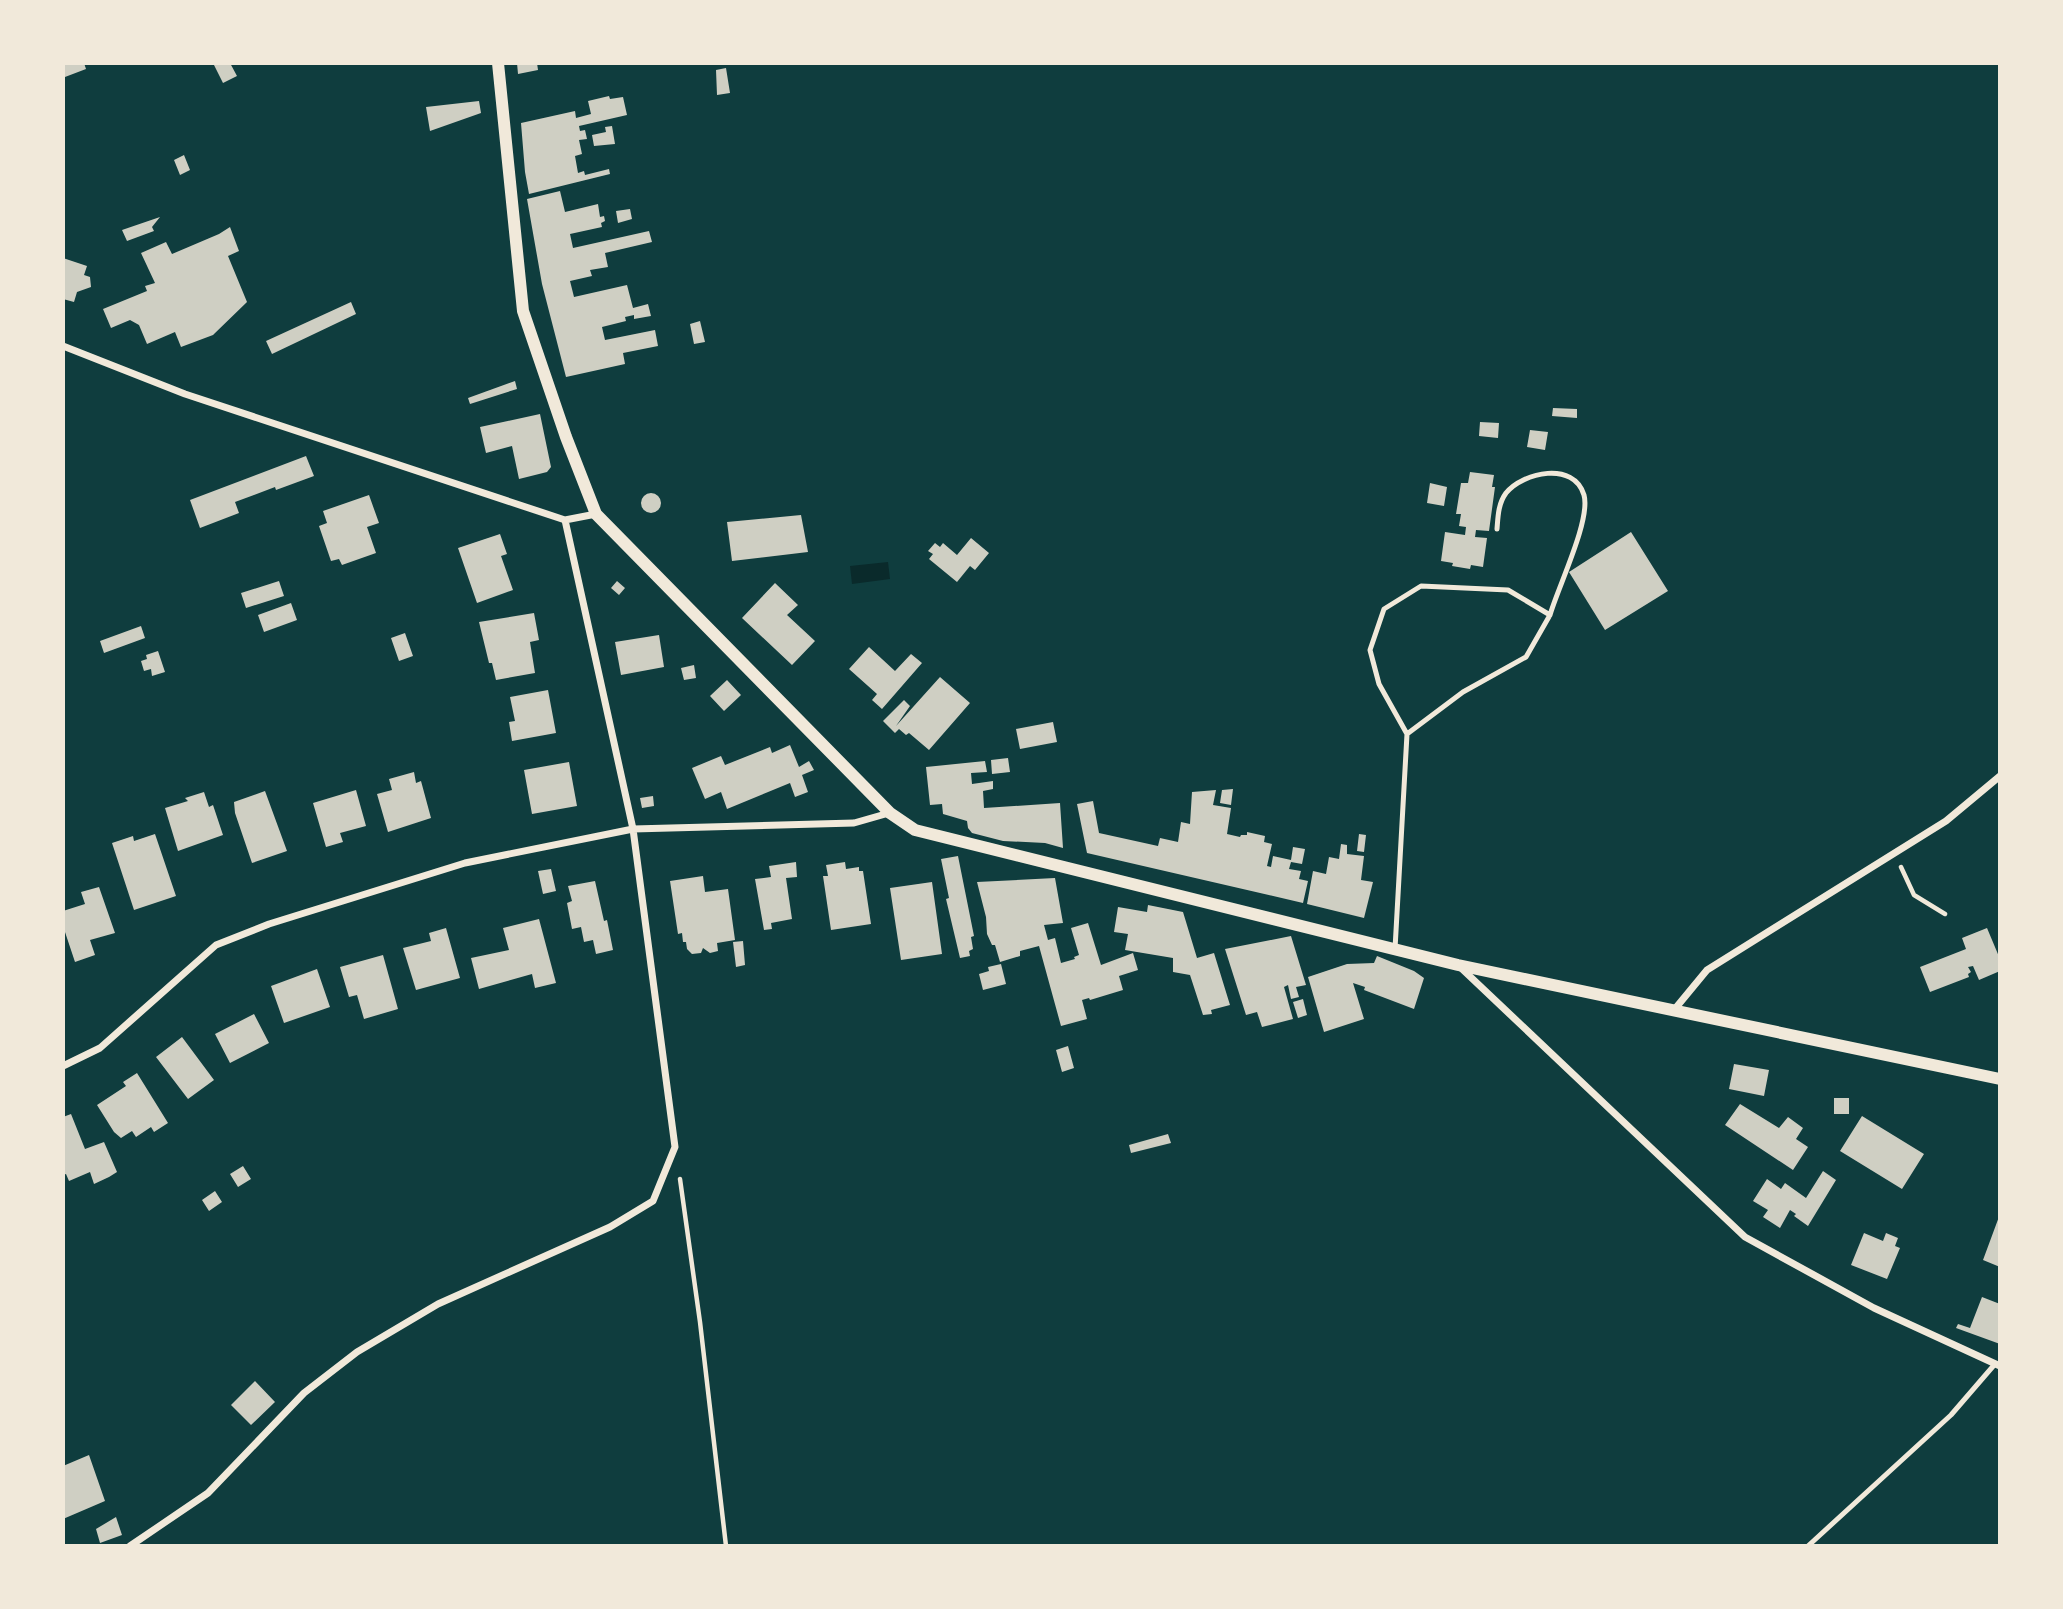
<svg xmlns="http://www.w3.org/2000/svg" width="2063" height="1609" font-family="Roboto,sans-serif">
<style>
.water{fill:#0a2a2b}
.building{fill:#cfcfc3}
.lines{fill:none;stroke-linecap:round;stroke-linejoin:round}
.path{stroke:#f1e9da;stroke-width:4.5}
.service{stroke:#f1e9da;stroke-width:5}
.minor{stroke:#f1e9da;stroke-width:7}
.tertiary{stroke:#f1e9da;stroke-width:12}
</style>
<rect width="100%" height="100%" fill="#0f3d3e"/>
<path class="water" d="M 888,562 L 890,579 L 852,584 L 850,566 Z"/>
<path class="building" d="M 63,63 L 84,63 L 86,69 L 65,77 Z
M 213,63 L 230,63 L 237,76 L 223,83 Z
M 517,63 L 537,63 L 538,70 L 518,74 Z
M 726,68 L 730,93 L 717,95 L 716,70 Z
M 609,96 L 610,99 L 623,97 L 627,115 L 579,126 L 580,131 L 585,130 L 587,139 L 579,140 L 582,154 L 575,156 L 578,173 L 584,171 L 585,175 L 609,169 L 610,174 L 529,194 L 525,172 L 521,123 L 575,111 L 576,118 L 591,114 L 588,101 Z
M 479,101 L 481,113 L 430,131 L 426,107 Z
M 612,126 L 615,144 L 594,146 L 592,135 L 606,132 L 605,127 Z
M 184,155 L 190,170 L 180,175 L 174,160 Z
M 560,191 L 565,212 L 598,204 L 600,217 L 604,216 L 605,221 L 601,223 L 602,227 L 570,234 L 573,248 L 649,231 L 652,242 L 605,253 L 608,267 L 590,270 L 592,276 L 570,281 L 574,297 L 627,285 L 633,308 L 648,304 L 651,316 L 634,319 L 634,315 L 625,317 L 626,321 L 602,327 L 605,340 L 655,330 L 658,346 L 623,353 L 625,364 L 566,377 L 542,284 L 527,199 Z
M 630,209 L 632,219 L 618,223 L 616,211 Z
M 160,217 L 152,227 L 154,231 L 127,241 L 122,230 Z
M 230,227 L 239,251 L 228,256 L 247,302 L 213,335 L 181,347 L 175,332 L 147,344 L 139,325 L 130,320 L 111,328 L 103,309 L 147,291 L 145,286 L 155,283 L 141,253 L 166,242 L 172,254 L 219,234 Z
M 63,258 L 87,266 L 84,275 L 90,277 L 91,287 L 77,292 L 74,302 L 63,299 Z
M 351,302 L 356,314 L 272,354 L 266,341 Z
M 700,321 L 705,342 L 694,344 L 690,324 Z
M 515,381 L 517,389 L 470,404 L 468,398 Z
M 1553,408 L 1577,409 L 1577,418 L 1552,416 Z
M 540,414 L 551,467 L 547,472 L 519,479 L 512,446 L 486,453 L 480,427 Z
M 1480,422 L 1499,423 L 1498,438 L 1479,436 Z
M 1530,430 L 1548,432 L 1545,450 L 1527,447 Z
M 306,456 L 314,476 L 276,490 L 275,487 L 235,502 L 239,513 L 200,528 L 190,500 Z
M 1470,472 L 1494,475 L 1492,487 L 1495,487 L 1489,531 L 1476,530 L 1475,537 L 1487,538 L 1483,567 L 1471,565 L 1470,569 L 1452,566 L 1453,563 L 1441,561 L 1445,532 L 1465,535 L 1466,527 L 1459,526 L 1461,514 L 1456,514 L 1461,483 L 1468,483 Z
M 1430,483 L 1447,487 L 1444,506 L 1427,503 Z
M641 503a10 10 0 1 1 20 0a10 10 0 1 1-20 0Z
M 369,495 L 379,523 L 367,527 L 376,553 L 342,565 L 339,559 L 331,561 L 319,526 L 327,523 L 323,511 Z
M 801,515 L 808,552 L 732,561 L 727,522 Z
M 1631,532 L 1668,591 L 1605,630 L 1569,572 Z
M 500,534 L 507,554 L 501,556 L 513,590 L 477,603 L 458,548 Z
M 971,538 L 989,553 L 975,570 L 970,566 L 957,582 L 929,559 L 933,554 L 928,551 L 935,543 L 940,547 L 943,543 L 957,555 Z
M 279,581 L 284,596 L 246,608 L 241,593 Z
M 617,581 L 625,588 L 619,595 L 611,588 Z
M 775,583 L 798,605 L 787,615 L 815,641 L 792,665 L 742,618 Z
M 291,603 L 297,620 L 264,632 L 258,615 Z
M 534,613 L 539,640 L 530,642 L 535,673 L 496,680 L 492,663 L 489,663 L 479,622 Z
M 141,626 L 145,638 L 104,653 L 100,641 Z
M 405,633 L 413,656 L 399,661 L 391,638 Z
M 659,635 L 664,667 L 621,675 L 615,642 Z
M 869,647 L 895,671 L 911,654 L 922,663 L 882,709 L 872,700 L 877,694 L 849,669 Z
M 158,651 L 165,672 L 152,676 L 151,669 L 144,671 L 141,661 L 147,659 L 146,655 Z
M 694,665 L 696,678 L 684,680 L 681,668 Z
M 940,677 L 970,703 L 929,750 L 909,733 L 906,735 L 899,729 L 895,733 L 883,721 L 904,700 L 910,706 L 896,726 Z
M 727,680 L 741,695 L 724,711 L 710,696 Z
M 548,690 L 556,733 L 512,741 L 509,722 L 515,721 L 510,697 Z
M 1053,722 L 1057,742 L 1020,749 L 1016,729 Z
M 790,745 L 799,767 L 809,761 L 814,770 L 802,775 L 808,792 L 795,797 L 790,783 L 727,809 L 721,792 L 705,799 L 692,768 L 721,756 L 725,765 L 770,747 L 772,753 Z
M 1008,758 L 1010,772 L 992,774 L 991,760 Z
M 985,761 L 987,772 L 971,773 L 972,784 L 993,781 L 993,789 L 983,791 L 984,808 L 1060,803 L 1063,848 L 1045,843 L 1003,841 L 972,833 L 968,828 L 967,821 L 943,814 L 942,804 L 930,805 L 926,767 Z
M 569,762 L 577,806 L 532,814 L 524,770 Z
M 414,772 L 416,783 L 421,781 L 431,818 L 388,832 L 377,794 L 392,790 L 389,779 Z
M 1233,789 L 1231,805 L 1220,803 L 1222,790 Z
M 356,790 L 366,826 L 340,833 L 343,842 L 326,847 L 313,803 Z
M 1216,790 L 1213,805 L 1231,808 L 1227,834 L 1240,837 L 1241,835 L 1247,835 L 1247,832 L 1265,836 L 1264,842 L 1272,844 L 1267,866 L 1271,867 L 1273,856 L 1291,860 L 1293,847 L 1305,849 L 1302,864 L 1291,862 L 1289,869 L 1301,871 L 1299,879 L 1308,881 L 1303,903 L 1087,853 L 1077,804 L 1093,801 L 1099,833 L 1158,846 L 1160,838 L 1178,842 L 1181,822 L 1190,824 L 1192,792 Z
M 265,791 L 287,851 L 252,863 L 235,813 L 234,802 Z
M 204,792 L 209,807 L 213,805 L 223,835 L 178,851 L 165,808 L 188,801 L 185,798 Z
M 653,796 L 654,806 L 642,808 L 640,798 Z
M 155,834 L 176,896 L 134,910 L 112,843 L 133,836 L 134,841 Z
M 1359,834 L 1366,835 L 1364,852 L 1357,851 Z
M 1341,844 L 1347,845 L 1347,854 L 1364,856 L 1361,880 L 1373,882 L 1364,918 L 1307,904 L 1313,871 L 1326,874 L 1329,857 L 1339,859 Z
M 958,856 L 974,936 L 971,937 L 973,949 L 969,951 L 970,956 L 960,958 L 946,899 L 949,898 L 941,859 Z
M 796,862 L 797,877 L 786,878 L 792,919 L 771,923 L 772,929 L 764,930 L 755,879 L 771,877 L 769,866 Z
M 845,862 L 846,869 L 859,867 L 859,871 L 863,871 L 871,924 L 831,930 L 823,876 L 828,876 L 826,865 Z
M 551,869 L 556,891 L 543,894 L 538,871 Z
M 703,876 L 705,892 L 728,889 L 735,940 L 717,943 L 718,951 L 710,953 L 703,948 L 701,953 L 692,954 L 687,949 L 686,942 L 683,942 L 682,933 L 678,934 L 670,881 Z
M 1055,878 L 1063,923 L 1044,925 L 1048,940 L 1055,938 L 1061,963 L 1075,959 L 1074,957 L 1079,955 L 1071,928 L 1088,923 L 1101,965 L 1133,953 L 1138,970 L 1119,976 L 1123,990 L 1090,1000 L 1089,998 L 1082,1000 L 1087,1019 L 1061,1026 L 1039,946 L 1020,951 L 1020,956 L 1000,962 L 995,945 L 992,945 L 987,934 L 986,917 L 977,882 Z
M 595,881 L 604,921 L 607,920 L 613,950 L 596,954 L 593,940 L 584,942 L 581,927 L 572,929 L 567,903 L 572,901 L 568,886 Z
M 932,882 L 942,954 L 901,960 L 890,888 Z
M 99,887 L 115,933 L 90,940 L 95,955 L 75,962 L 63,926 L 63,911 L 85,904 L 81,892 Z
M 1148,905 L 1183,912 L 1197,958 L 1214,953 L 1230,1005 L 1211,1010 L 1212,1014 L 1203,1015 L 1190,975 L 1173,972 L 1173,958 L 1125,950 L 1128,934 L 1114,932 L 1118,907 L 1147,912 Z
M 539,919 L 556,983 L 535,988 L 532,974 L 479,989 L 471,958 L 509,950 L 503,928 Z
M 446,928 L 460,978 L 416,990 L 403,948 L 431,941 L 429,933 Z
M 1987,928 L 2000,959 L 2000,971 L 1979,980 L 1973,966 L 1968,967 L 1971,972 L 1968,974 L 1969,977 L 1930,992 L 1920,967 L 1966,949 L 1962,938 Z
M 1291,936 L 1306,985 L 1296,987 L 1299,997 L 1291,999 L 1288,985 L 1284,987 L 1293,1019 L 1262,1027 L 1257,1012 L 1246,1015 L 1225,949 Z
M 743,941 L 745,965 L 736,967 L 733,942 Z
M 383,955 L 398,1009 L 364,1019 L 357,995 L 349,997 L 340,967 Z
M 1377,956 L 1414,971 L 1424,978 L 1414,1009 L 1364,990 L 1365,987 L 1353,983 L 1364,1019 L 1324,1032 L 1308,977 L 1347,964 L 1374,963 Z
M 1001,964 L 1006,984 L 983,990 L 979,974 L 989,971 L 988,967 Z
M 317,969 L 330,1007 L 284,1023 L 271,986 Z
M 1303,999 L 1307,1015 L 1298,1018 L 1293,1002 Z
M 254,1014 L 269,1043 L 230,1063 L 215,1034 Z
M 182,1037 L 214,1080 L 188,1099 L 156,1057 Z
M 1068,1046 L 1074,1068 L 1062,1072 L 1056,1050 Z
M 1734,1064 L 1769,1070 L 1764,1096 L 1729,1089 Z
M 137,1073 L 168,1123 L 154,1132 L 151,1127 L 136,1137 L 132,1131 L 121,1138 L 114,1132 L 97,1105 L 126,1086 L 123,1082 Z
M 1834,1098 L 1849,1098 L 1849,1114 L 1834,1114 Z
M 1740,1104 L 1779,1128 L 1788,1117 L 1803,1128 L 1796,1139 L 1808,1147 L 1793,1170 L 1725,1125 Z
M 71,1114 L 85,1149 L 104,1142 L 117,1172 L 109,1177 L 94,1184 L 90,1172 L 69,1181 L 66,1174 L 63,1175 L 63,1117 Z
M 1862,1116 L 1924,1154 L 1902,1189 L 1840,1151 Z
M 1168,1134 L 1171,1143 L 1131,1153 L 1129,1145 Z
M 243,1166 L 251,1179 L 238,1187 L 230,1174 Z
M 1823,1171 L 1836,1180 L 1808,1226 L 1794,1216 L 1796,1214 L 1790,1210 L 1780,1228 L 1763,1217 L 1768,1210 L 1753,1201 L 1767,1179 L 1781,1189 L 1785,1183 L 1806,1198 Z
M 215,1191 L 222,1202 L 209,1211 L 202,1200 Z
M 2000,1214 L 2000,1267 L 1983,1260 Z
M 1864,1233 L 1883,1241 L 1886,1233 L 1898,1238 L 1895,1246 L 1900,1248 L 1887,1279 L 1851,1265 Z
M 1982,1297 L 2000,1304 L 2000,1344 L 1956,1328 L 1958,1324 L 1970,1328 Z
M 255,1381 L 275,1402 L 251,1425 L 231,1405 Z
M 89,1455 L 105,1501 L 63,1519 L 63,1466 Z
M 116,1517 L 122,1535 L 100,1543 L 96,1529 Z"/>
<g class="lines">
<path class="path" d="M 1901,867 L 1914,895 L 1945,914
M 680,1179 L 700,1322 L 726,1546"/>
<path class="service" d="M 1497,529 C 1498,517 1498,504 1506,493 C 1523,472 1574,461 1584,495 C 1591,520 1558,587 1550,615
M 1395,949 L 1407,734 L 1463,692 L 1526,657 L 1550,615 L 1508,590 L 1421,586 L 1384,609 L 1370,650 L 1379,684 L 1407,734
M 1808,1546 L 1951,1415 L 1995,1364"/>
<path class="minor" d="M 63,346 L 185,394 L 565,520 L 596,514
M 1460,967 L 1745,1237 L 1874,1308 L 2000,1366
M 1674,1010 L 1707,970 L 1946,821 L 2000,776
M 63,1066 L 100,1048 L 216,945 L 269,924 L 465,863 L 633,829 L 854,823 L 889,813
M 130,1546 L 208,1493 L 304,1393 L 357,1352 L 438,1304 L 610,1227 L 653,1201 L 675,1147 L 633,829 L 565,520"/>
<path class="tertiary" d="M 498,63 L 523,311 L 566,437 L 596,514 L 890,813 L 915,830 L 1458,965 L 2000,1079"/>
</g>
<rect width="2063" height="1609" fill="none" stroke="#f1e9da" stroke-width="130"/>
</svg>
